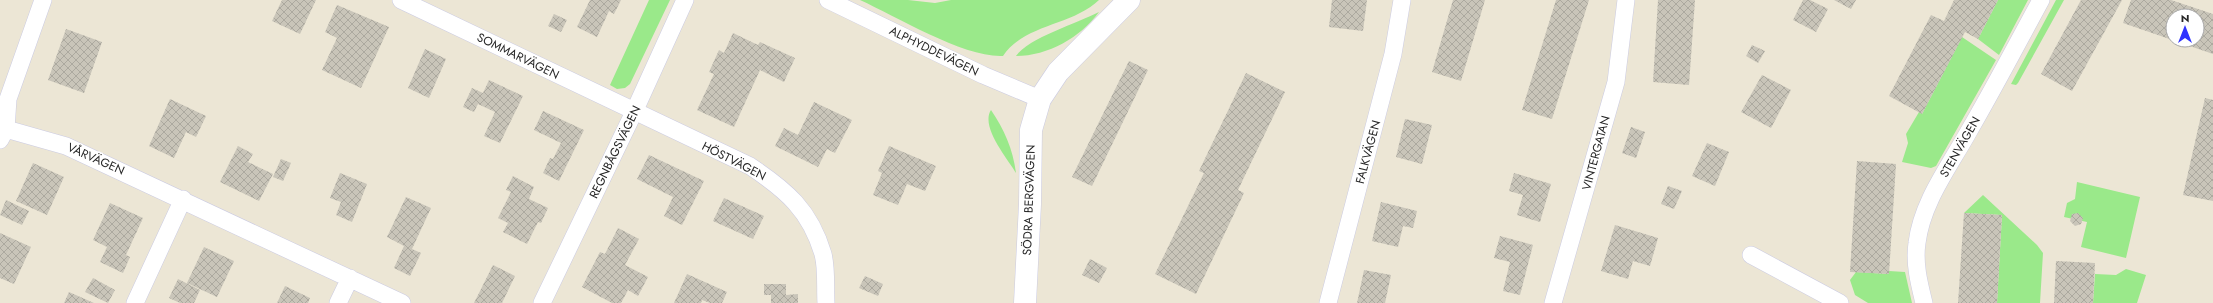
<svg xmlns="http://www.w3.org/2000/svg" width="2213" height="303" font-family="Jost,sans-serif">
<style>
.grass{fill:#9ae98a}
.building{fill:url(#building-cross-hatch);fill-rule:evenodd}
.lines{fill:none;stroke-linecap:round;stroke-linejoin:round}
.minor-casing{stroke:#cbcbe2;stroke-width:18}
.tertiary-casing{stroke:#cbcbe2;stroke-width:23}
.minor{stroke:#fff;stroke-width:17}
.tertiary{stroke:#fff;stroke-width:22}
.labels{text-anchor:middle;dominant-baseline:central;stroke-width:3;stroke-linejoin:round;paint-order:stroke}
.street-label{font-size:12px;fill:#262626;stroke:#fff}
</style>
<defs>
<pattern id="building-cross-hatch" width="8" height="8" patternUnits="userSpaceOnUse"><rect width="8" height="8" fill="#c9c5b9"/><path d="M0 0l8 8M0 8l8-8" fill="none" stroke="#aca99f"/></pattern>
</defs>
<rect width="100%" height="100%" fill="#ece6d5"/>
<path class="grass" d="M 649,0 L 670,0 L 630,84 L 625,88 L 617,89 L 610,85 Z
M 860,0 L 908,0 L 935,3 L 951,0 L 1099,0 C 1072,26 1024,24 1003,56 C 965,58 897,17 860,0 Z
M 1998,0 L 2028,0 L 1999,55 L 1978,39 Z
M 2056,0 L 2064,0 L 2018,83 L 2016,85 L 2011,84 Z
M 1099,12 C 1081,37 1048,56 1016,56 C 1028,38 1078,23 1099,12 Z
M 1962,37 L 1996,60 L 1936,166 L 1931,168 L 1902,162 L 1908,143 L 1906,134 L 1919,112 L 1922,114 Z
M 991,110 C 1004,129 1013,149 1016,173 C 1008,159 980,127 991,110 Z
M 2077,182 L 2140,197 L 2126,258 L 2081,247 L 2087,222 L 2064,217 L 2067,203 L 2075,199 Z
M 1983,195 L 2037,245 L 2043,253 L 2040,303 L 1997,303 L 2002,215 L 1964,213 Z
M 2126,269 L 2146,275 L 2137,303 L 2093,303 L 2095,274 L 2116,275 Z
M 1889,271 L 1905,272 L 1912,303 L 1868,303 L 1855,295 L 1850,280 L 1856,272 L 1889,274 Z"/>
<path class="building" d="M 282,0 L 316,0 L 300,34 L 272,21 Z
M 590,0 L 621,0 L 614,14 L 609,11 L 597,37 L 577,27 Z
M 1332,0 L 1367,0 L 1363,31 L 1329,27 Z
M 1453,0 L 1485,0 L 1461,81 L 1432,72 Z
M 1556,0 L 1589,0 L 1552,119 L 1522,110 Z
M 1658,0 L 1695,0 L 1689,85 L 1653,82 Z
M 1803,0 L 1810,0 L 1828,9 L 1816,32 L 1793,20 Z
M 1834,0 L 1856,0 L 1851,9 Z
M 1954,0 L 1998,0 L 1978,39 L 1965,32 L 1922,114 L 1889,96 L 1931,15 L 1944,21 Z
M 2081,0 L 2122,0 L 2072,91 L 2041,74 Z
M 2131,0 L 2171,0 L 2213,14 L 2213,54 L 2123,23 ZM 2173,16 L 2197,16 L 2197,40 L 2173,40 Z
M 337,5 L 389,27 L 361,88 L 322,70 L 337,38 L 325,32 Z
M 554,14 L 567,20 L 561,32 L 548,26 Z
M 66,29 L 102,42 L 84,93 L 48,80 Z
M 733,33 L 758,45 L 760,42 L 795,58 L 784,82 L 760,70 L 734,127 L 697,110 L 714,74 L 709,72 L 719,50 L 724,53 Z
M 1752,45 L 1765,51 L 1758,63 L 1746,56 Z
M 425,49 L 446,59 L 429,98 L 408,88 Z
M 1129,61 L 1148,70 L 1092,186 L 1072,177 Z
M 1246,73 L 1285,92 L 1238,190 L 1244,193 L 1196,294 L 1155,274 L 1204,173 L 1199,171 Z
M 1762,75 L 1791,90 L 1771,128 L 1741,112 Z
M 489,80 L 523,96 L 500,143 L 484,136 L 495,112 L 478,104 L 474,112 L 463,107 L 472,88 L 483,93 Z
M 2205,98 L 2213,100 L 2213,201 L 2183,195 Z
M 170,99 L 206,116 L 196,137 L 186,132 L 174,158 L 149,146 Z
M 814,102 L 852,120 L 835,153 L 827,149 L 818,167 L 775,146 L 784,128 L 798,135 Z
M 543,111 L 584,130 L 559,181 L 543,173 L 550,158 L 553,159 L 561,143 L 534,130 Z
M 1405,119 L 1432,125 L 1422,164 L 1396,157 Z
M 1631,127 L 1645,132 L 1636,158 L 1622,153 Z
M 1707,143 L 1729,152 L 1715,186 L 1692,176 Z
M 238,146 L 253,154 L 248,162 L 273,174 L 259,201 L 220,182 Z
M 889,146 L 936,166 L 925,191 L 907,184 L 898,205 L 873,195 L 882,173 L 878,171 Z
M 649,155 L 704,181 L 682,225 L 664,216 L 673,197 L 637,179 Z
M 281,159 L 291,163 L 283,181 L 273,177 Z
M 1857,161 L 1896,164 L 1889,274 L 1850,272 Z
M 33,163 L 64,177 L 47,215 L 16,201 Z
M 340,173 L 367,184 L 352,222 L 336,215 L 341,202 L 330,198 Z
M 1514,173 L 1551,184 L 1540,222 L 1517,215 L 1523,195 L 1509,191 Z
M 513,176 L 534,187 L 529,199 L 548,208 L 541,223 L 538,222 L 527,244 L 503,232 L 508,223 L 498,218 L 511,192 L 506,190 Z
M 1668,186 L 1682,191 L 1674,209 L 1661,204 Z
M 406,197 L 431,208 L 412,249 L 421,253 L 410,276 L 394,268 L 404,246 L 387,237 Z
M 724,198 L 764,216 L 753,239 L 713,221 Z
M 6,200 L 29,211 L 22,225 L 0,215 Z
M 1381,202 L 1417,211 L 1413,228 L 1403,226 L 1398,247 L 1372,241 Z
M 110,203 L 143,218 L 126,255 L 130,257 L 123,273 L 100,262 L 107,247 L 93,240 Z
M 1964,213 L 2002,215 L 1997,303 L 1958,303 Z
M 2078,213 L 2083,218 L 2081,224 L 2075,226 L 2070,221 L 2072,214 Z
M 1615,225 L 1658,238 L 1650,266 L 1633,261 L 1628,279 L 1601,271 Z
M 618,228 L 639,239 L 625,265 L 648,277 L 638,296 L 628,290 L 621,303 L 612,303 L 582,287 L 600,252 L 605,254 Z
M 0,233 L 31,247 L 14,284 L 0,278 Z
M 1500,236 L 1533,245 L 1520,295 L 1503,291 L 1510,262 L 1494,258 Z
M 204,247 L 234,261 L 217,297 L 187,283 Z
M 1090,259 L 1107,268 L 1099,283 L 1082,275 Z
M 2056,261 L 2095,263 L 2093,303 L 2054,303 Z
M 493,265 L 515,276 L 502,303 L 474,303 Z
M 1364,270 L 1391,275 L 1385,303 L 1357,303 Z
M 687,274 L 727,292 L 722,303 L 710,303 L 702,300 L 701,303 L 674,303 Z
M 865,276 L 883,284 L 878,296 L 859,288 Z
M 93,278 L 115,290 L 108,303 L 85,292 Z
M 178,279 L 200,290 L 194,303 L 180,303 L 169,298 Z
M 764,284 L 786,284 L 786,295 L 798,294 L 798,303 L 771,303 L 771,295 L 764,295 Z
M 285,286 L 310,298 L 308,303 L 277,303 Z
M 69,292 L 94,303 L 64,303 Z"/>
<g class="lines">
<defs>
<path id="minor" d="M 401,0 L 750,166 C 786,190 810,210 823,254 C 827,269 825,288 826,303
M 828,0 L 983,75 L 1040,99
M 6,129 L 66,146 L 402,303
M 0,140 L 6,129 L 8,99 L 43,0
M 1751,255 L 1840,303
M 135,303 L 183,199
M 338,303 L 350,278
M 542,303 L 634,112 L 685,0
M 1328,303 L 1393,54 L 1402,0
M 1553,303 L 1616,82 L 1626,0
M 1924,303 C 1919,283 1914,263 1917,243 C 1922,202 1949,167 1969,131 C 1994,88 2017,44 2041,0"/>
<path id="tertiary" d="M 1025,303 L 1030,204 L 1031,130 L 1040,99 L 1058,72 L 1129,0"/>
</defs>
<use href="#minor" class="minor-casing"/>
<use href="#tertiary" class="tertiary-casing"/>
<use href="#minor" class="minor"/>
<use href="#tertiary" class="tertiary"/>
</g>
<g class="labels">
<g class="street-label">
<text transform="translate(934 51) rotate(26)">ALPHYDDEVÄGEN</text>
<text transform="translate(518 56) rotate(26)">SOMMARVÄGEN</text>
<text transform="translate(1960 147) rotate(-60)">STENVÄGEN</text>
<text transform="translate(615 152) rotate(-64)">REGNBÅGSVÄGEN</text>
<text transform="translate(1368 152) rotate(-75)">FALKVÄGEN</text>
<text transform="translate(1596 153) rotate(-75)">VINTERGATAN</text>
<text transform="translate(96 159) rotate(24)">VÅRVÄGEN</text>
<text transform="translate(734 161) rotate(27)">HÖSTVÄGEN</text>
<text transform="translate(1029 200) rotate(-88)">SÖDRA BERGVÄGEN</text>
</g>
</g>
<g transform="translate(2185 28)"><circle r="19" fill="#ffffff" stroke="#a8a8a8"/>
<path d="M0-3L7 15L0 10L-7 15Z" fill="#2f32ff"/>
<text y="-6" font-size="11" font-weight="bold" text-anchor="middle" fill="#262626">N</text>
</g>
</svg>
